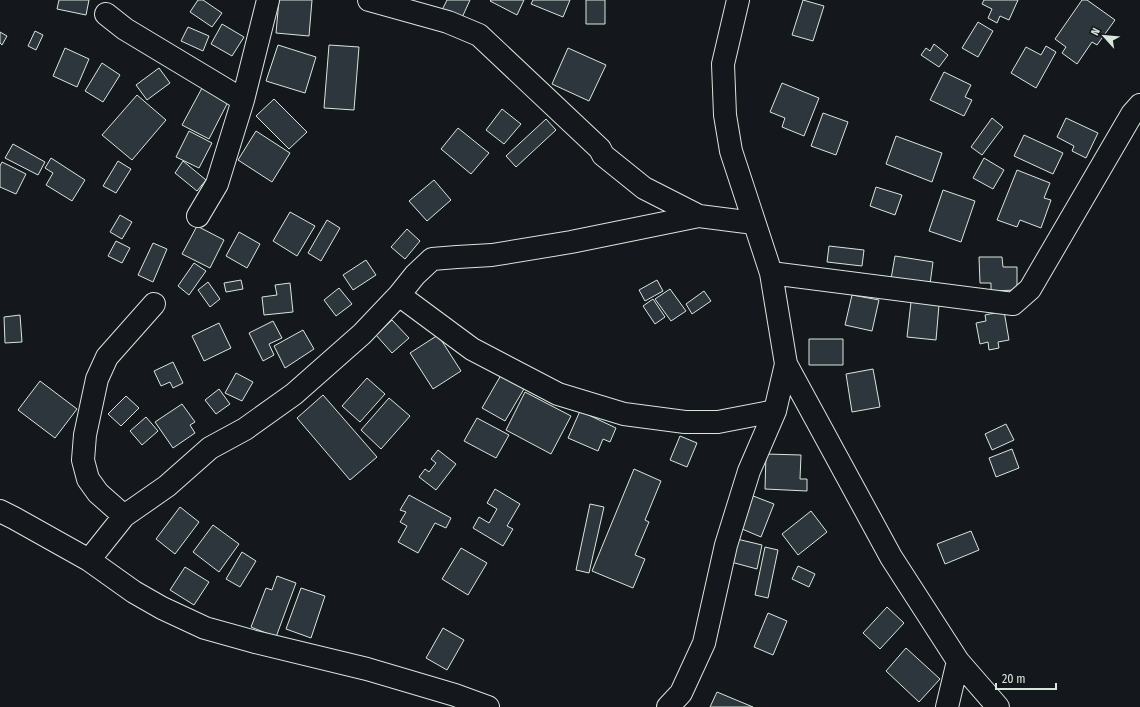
<svg xmlns="http://www.w3.org/2000/svg" width="1140" height="707" font-family="'Fira Sans Condensed',sans-serif">
<style>
.building{fill:#2c363c;stroke:#d8e6dc}
.lines{fill:none;stroke-linecap:round;stroke-linejoin:round}
.minor-casing{stroke:#d8e6dc;stroke-width:24}
.minor{stroke:#14181c;stroke-width:22}
</style>
<rect width="100%" height="100%" fill="#14181c"/>
<path class="building" d="M 59,0 L 89,0 L 86,15 L 57,9 Z
M 198,0 L 203,0 L 222,13 L 212,27 L 190,12 Z
M 279,0 L 312,0 L 309,36 L 276,33 Z
M 447,0 L 470,0 L 460,22 L 441,12 Z
M 491,0 L 524,0 L 517,15 L 490,1 Z
M 533,0 L 570,0 L 563,17 L 531,4 Z
M 586,0 L 605,0 L 605,24 L 586,24 Z
M 803,0 L 824,6 L 813,41 L 792,35 Z
M 984,0 L 1018,0 L 1009,20 L 1000,16 L 997,23 L 988,18 L 992,9 L 982,4 Z
M 1082,0 L 1087,0 L 1115,20 L 1097,45 L 1092,42 L 1077,64 L 1062,53 L 1066,47 L 1055,39 Z
M 978,22 L 993,31 L 978,57 L 962,48 Z
M 222,24 L 244,37 L 232,56 L 211,44 Z
M 188,27 L 209,36 L 203,51 L 181,41 Z
M 35,31 L 43,35 L 36,50 L 28,46 Z
M 0,32 L 7,36 L 2,45 L 0,43 Z
M 934,44 L 948,55 L 939,67 L 921,55 L 926,48 L 930,51 Z
M 278,45 L 316,57 L 305,93 L 266,81 Z
M 329,45 L 359,47 L 354,110 L 324,108 Z
M 1046,46 L 1056,52 L 1036,88 L 1011,73 L 1026,47 L 1041,55 Z
M 65,48 L 89,59 L 77,87 L 53,76 Z
M 568,48 L 606,65 L 589,101 L 552,84 Z
M 102,63 L 120,75 L 103,102 L 85,91 Z
M 159,68 L 170,83 L 147,100 L 136,85 Z
M 944,72 L 971,85 L 965,97 L 972,100 L 964,116 L 930,100 Z
M 782,83 L 819,98 L 804,136 L 782,127 L 785,118 L 770,112 Z
M 202,88 L 228,102 L 209,139 L 182,125 Z
M 137,95 L 166,120 L 132,160 L 102,135 Z
M 274,99 L 307,132 L 289,149 L 256,116 Z
M 502,109 L 521,124 L 504,144 L 486,130 Z
M 823,113 L 848,122 L 836,155 L 811,146 Z
M 992,118 L 1003,127 L 982,155 L 971,147 Z
M 1066,118 L 1098,133 L 1086,158 L 1072,151 L 1074,146 L 1057,137 Z
M 546,119 L 556,130 L 516,167 L 506,156 Z
M 458,128 L 489,153 L 471,174 L 441,149 Z
M 189,131 L 212,143 L 199,168 L 176,157 Z
M 256,131 L 290,153 L 272,182 L 238,160 Z
M 1024,135 L 1063,153 L 1053,174 L 1014,156 Z
M 896,136 L 942,153 L 932,182 L 886,164 Z
M 13,144 L 45,162 L 38,175 L 5,158 Z
M 51,158 L 85,180 L 72,201 L 46,185 L 53,173 L 45,168 Z
M 984,158 L 1004,170 L 993,189 L 973,178 Z
M 118,161 L 131,169 L 116,193 L 103,186 Z
M 183,161 L 206,180 L 197,191 L 175,173 Z
M 2,162 L 26,174 L 16,194 L 0,187 L 0,166 Z
M 1017,170 L 1050,183 L 1044,198 L 1051,200 L 1041,228 L 1020,220 L 1017,227 L 997,220 Z
M 434,180 L 451,200 L 427,221 L 409,201 Z
M 876,187 L 902,195 L 895,215 L 870,206 Z
M 943,190 L 975,201 L 961,242 L 929,231 Z
M 290,212 L 315,226 L 297,256 L 273,241 Z
M 120,215 L 132,222 L 122,239 L 110,232 Z
M 327,220 L 340,228 L 321,261 L 308,253 Z
M 197,226 L 224,240 L 210,268 L 182,254 Z
M 407,229 L 420,241 L 405,259 L 391,247 Z
M 239,232 L 260,244 L 247,268 L 226,256 Z
M 116,241 L 130,248 L 122,263 L 108,256 Z
M 153,243 L 167,249 L 153,282 L 138,275 Z
M 829,246 L 864,250 L 862,266 L 827,262 Z
M 895,256 L 933,262 L 930,284 L 891,279 Z
M 979,257 L 1002,257 L 1003,267 L 1017,267 L 1017,290 L 991,291 L 991,283 L 980,283 Z
M 366,260 L 376,275 L 353,290 L 343,275 Z
M 194,263 L 206,271 L 189,295 L 178,286 Z
M 241,280 L 243,289 L 226,292 L 224,283 Z
M 657,280 L 663,291 L 645,301 L 639,290 Z
M 208,282 L 220,299 L 210,307 L 198,290 Z
M 290,283 L 293,312 L 264,315 L 262,297 L 277,295 L 275,285 Z
M 339,288 L 352,304 L 336,316 L 324,300 Z
M 670,289 L 686,311 L 671,321 L 655,299 Z
M 704,291 L 711,301 L 692,314 L 686,304 Z
M 852,295 L 879,300 L 872,331 L 845,325 Z
M 653,299 L 665,317 L 655,324 L 643,306 Z
M 911,302 L 939,305 L 936,340 L 907,337 Z
M 1004,311 L 1009,340 L 998,342 L 999,348 L 989,350 L 988,342 L 980,344 L 976,323 L 986,321 L 985,315 Z
M 20,315 L 22,342 L 5,343 L 4,317 Z
M 392,320 L 409,338 L 392,353 L 376,335 Z
M 273,321 L 282,338 L 269,344 L 274,355 L 263,361 L 249,333 Z
M 219,323 L 231,348 L 204,361 L 192,336 Z
M 303,330 L 314,349 L 285,368 L 274,346 Z
M 438,335 L 461,371 L 433,389 L 410,353 Z
M 809,339 L 843,339 L 843,365 L 809,365 Z
M 173,362 L 183,383 L 173,388 L 170,382 L 161,386 L 154,371 Z
M 873,369 L 880,407 L 852,412 L 846,374 Z
M 236,373 L 253,382 L 242,401 L 225,393 Z
M 501,375 L 524,389 L 505,421 L 482,408 Z
M 367,378 L 385,394 L 360,422 L 342,406 Z
M 40,381 L 77,409 L 55,438 L 18,410 Z
M 219,389 L 230,404 L 216,414 L 205,400 Z
M 525,392 L 571,416 L 551,454 L 506,430 Z
M 323,395 L 377,457 L 350,480 L 297,418 Z
M 126,396 L 139,408 L 121,426 L 108,414 Z
M 389,398 L 410,416 L 381,449 L 361,430 Z
M 182,404 L 195,422 L 190,425 L 195,433 L 173,448 L 155,422 Z
M 580,411 L 616,428 L 610,442 L 603,439 L 598,451 L 568,438 Z
M 146,417 L 158,431 L 142,445 L 130,431 Z
M 477,418 L 509,435 L 496,458 L 464,441 Z
M 1006,424 L 1014,440 L 992,450 L 985,434 Z
M 680,436 L 697,443 L 687,467 L 670,460 Z
M 1012,449 L 1019,468 L 996,477 L 989,458 Z
M 438,450 L 456,464 L 436,490 L 419,477 L 425,469 L 429,472 L 436,463 L 431,459 Z
M 766,454 L 801,455 L 800,479 L 807,479 L 807,491 L 765,489 Z
M 634,469 L 661,481 L 645,520 L 649,522 L 635,555 L 645,559 L 633,588 L 592,571 Z
M 495,489 L 520,504 L 507,526 L 513,529 L 503,546 L 473,528 L 479,517 L 489,523 L 497,509 L 487,503 Z
M 748,494 L 774,504 L 761,537 L 735,526 Z
M 409,495 L 451,518 L 446,528 L 435,523 L 418,553 L 398,542 L 407,526 L 400,522 L 406,512 L 400,510 Z
M 590,504 L 604,507 L 589,573 L 576,570 Z
M 180,507 L 199,522 L 175,554 L 156,539 Z
M 811,511 L 827,532 L 798,555 L 782,534 Z
M 213,525 L 239,544 L 219,572 L 193,552 Z
M 971,531 L 979,550 L 945,564 L 937,544 Z
M 737,539 L 762,545 L 757,569 L 731,562 Z
M 765,547 L 778,550 L 768,598 L 755,595 Z
M 461,548 L 487,563 L 468,595 L 442,579 Z
M 242,552 L 256,561 L 240,587 L 226,579 Z
M 798,566 L 815,574 L 809,587 L 792,579 Z
M 185,567 L 209,582 L 194,605 L 170,590 Z
M 277,576 L 296,583 L 276,637 L 251,627 L 266,588 L 272,590 Z
M 301,588 L 325,596 L 311,638 L 286,629 Z
M 887,607 L 904,623 L 880,649 L 863,633 Z
M 768,613 L 787,621 L 773,655 L 754,647 Z
M 443,628 L 464,640 L 447,670 L 426,658 Z
M 906,648 L 940,679 L 919,702 L 886,671 Z
M 717,692 L 753,707 L 710,707 Z"/>
<g class="lines">
<defs>
<path id="minor" d="M 369,0 L 448,22 L 479,35 L 600,149 L 603,155 L 644,188 L 699,216 L 754,223
M 738,0 L 723,64 L 725,115 L 731,151 L 771,273 L 786,364 L 891,557 L 958,661 L 998,707
M 106,14 L 125,29 L 243,100
M 198,216 L 217,184 L 243,100 L 268,0
M 771,273 L 1013,304 L 1030,289 L 1132,114 L 1140,105
M 399,295 L 472,349 L 558,394 L 624,414 L 685,422 L 718,422 L 775,411
M 0,511 L 14,518 L 89,560 L 134,592 L 162,608 L 205,628 L 255,642 L 367,669 L 455,695 L 488,707
M 124,516 L 98,493 L 88,479 L 83,460 L 85,435 L 97,379 L 107,357 L 154,304
M 89,560 L 124,516 L 167,486 L 210,448 L 245,429 L 294,394 L 362,334 L 399,295 L 415,275 L 432,259 L 457,257 L 492,255 L 571,242 L 699,216
M 668,707 L 681,693 L 704,643 L 726,545 L 749,471 L 775,411 L 786,364
M 947,707 L 958,661"/>
</defs>
<use href="#minor" class="minor-casing"/>
<use href="#minor" class="minor"/>
</g>
<g transform="translate(1104 36) rotate(297)" stroke="#14181c" stroke-width="3" paint-order="stroke">
<path d="M0-3L7 15L0 10L-7 15Z" fill="#d8e6dc"/>
<text y="-6" font-size="11" font-weight="bold" text-anchor="middle" fill="#d8e6dc">N</text>
</g>
<path d="M996 683v6h60v-6" fill="none" stroke="#d8e6dc" stroke-width="2"/>
<text x="1002" y="683" font-size="12" fill="#d8e6dc" stroke="#14181c" stroke-width="3" paint-order="stroke">20 m</text>
</svg>
